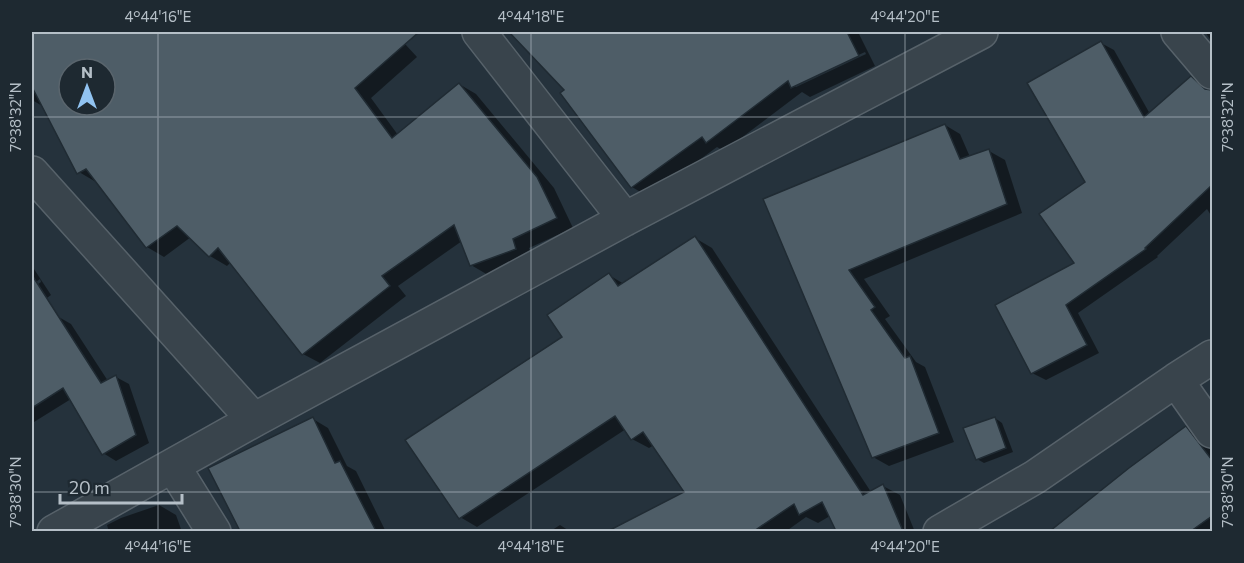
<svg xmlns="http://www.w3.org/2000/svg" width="1244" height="563" font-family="Commissioner,sans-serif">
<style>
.shadow{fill:#0007;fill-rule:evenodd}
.building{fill:#4e5d67;stroke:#202b33;stroke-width:1.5;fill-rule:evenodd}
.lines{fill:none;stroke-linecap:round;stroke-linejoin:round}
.minor-casing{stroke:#57626a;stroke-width:36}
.minor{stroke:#39444c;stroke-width:33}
.ticks{fill:none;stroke:#b5bfc7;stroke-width:1.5;stroke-opacity:0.45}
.neatline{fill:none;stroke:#b5bfc7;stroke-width:2}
.ticks-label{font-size:15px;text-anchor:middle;fill:#b5bfc7}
</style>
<rect width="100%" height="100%" fill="#25323c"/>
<path class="shadow" d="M 32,32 L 394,32 L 417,57 L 371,98 L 398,135 L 459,84 L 476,94 L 554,188 L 573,228 L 529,248 L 533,259 L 488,275 L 471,265 L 462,241 L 398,286 L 406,296 L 320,363 L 303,354 L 231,262 L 227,266 L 210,256 L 191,237 L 164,257 L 147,247 L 98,181 L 96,182 L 79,172 L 44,107 L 32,100 ZM 69,69 L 105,69 L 105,105 L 69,105 Z
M 511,32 L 858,32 L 875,66 L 810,97 L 802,92 L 724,151 L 717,147 L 649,197 L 632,187 L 562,94 L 566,90 ZM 865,52 L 866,54 L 796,87 L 794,85 Z
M 1205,32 L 1212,32 L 1212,42 Z
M 1101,43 L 1114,50 L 1150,114 L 1194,95 L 1212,116 L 1212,217 L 1207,209 L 1157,256 L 1158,257 L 1078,313 L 1099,353 L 1046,380 L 1032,373 L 1076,264 Z
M 945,125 L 960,134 L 970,157 L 989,151 L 1005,160 L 1022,213 L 864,279 L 890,316 L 885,319 L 916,362 L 925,367 L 954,442 L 889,466 L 873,457 L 765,200 Z
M 695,238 L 712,248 L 871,492 L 883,486 L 900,495 L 915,532 L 837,532 L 830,516 L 818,523 L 806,517 L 785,532 L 611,532 L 686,493 L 654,445 L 649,448 L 632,439 L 626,429 L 477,527 L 460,517 L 564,337 L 609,275 L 624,284 Z
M 32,266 L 51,295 L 32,309 L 32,288 L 41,282 L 40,279 L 32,285 Z
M 57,316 L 71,324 L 108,381 L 116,377 L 129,384 L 149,443 L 116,461 L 103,453 L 71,399 L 34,422 L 32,421 L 32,340 Z
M 995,418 L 1002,423 L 1013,452 L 984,463 L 977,459 Z
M 313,419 L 328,428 L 347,466 L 356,471 L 386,532 L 242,532 L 210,469 Z
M 1186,428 L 1201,437 L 1212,452 L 1212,532 L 1053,532 L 1130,469 Z
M 159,505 L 176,515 L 182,532 L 109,532 L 107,525 L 121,518 Z
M 560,525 L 571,532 L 549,532 Z"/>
<path class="building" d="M 32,32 L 419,32 L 355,88 L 392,138 L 459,83 L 537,177 L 557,218 L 513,239 L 516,249 L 470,266 L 454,225 L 382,276 L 390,286 L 302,355 L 218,248 L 209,257 L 177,226 L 146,248 L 86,169 L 77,174 L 32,87 ZM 69,69 L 105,69 L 105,105 L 69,105 Z
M 509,32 L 847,32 L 859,56 L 791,88 L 788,81 L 706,143 L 702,137 L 631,188 L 560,93 L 564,90 Z
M 1101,41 L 1144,117 L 1191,76 L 1205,89 L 1212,90 L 1212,185 L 1145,248 L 1146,249 L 1066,305 L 1087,345 L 1031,374 L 995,305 L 1074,263 L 1039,214 L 1085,182 L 1027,83 Z
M 945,124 L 960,159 L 989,149 L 1007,204 L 849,270 L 875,307 L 871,310 L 905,358 L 910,356 L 939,433 L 872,458 L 763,199 Z
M 695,236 L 863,495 L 883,484 L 903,531 L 836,531 L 822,502 L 799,515 L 794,504 L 754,531 L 608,531 L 684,492 L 643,432 L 631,440 L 615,416 L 459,519 L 405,440 L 562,337 L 547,315 L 609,273 L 618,286 Z
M 32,275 L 101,383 L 116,375 L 136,435 L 102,455 L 63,388 L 32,408 Z
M 313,417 L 335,463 L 340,461 L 376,531 L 240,531 L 208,468 Z
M 995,417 L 1006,448 L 976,460 L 963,428 Z
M 1186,426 L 1212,460 L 1212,516 L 1191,531 L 1050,531 L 1129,468 Z"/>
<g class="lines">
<defs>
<path id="minor" d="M 479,32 L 625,219
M 1178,32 L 1212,72
M 32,173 L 254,420
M 1176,380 L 1212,431
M 173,466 L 214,532
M 54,532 L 254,420 L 625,219 L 981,32
M 940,532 L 1035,477 L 1176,380 L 1212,357"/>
</defs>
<use href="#minor" class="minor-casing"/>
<use href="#minor" class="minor"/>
</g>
<path class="ticks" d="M 158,32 L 158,532M 531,32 L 531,532M 905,32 L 905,532M 32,117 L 1212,117M 32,492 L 1212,492"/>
<rect width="1244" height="563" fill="none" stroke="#1e2931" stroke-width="66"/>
<g transform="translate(87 87)"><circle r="28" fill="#1e2931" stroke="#5a656d" stroke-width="1.5"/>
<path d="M0-4.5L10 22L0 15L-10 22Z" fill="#91c3f1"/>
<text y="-9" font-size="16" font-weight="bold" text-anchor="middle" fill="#b5bfc7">N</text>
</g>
<path d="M60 494v9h122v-9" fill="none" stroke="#b5bfc7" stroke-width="3"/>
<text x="69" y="494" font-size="18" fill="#b5bfc7" stroke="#1e2931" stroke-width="4.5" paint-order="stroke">20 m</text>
<rect x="33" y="33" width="1178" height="497" class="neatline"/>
<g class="ticks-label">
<text x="158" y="22">4°44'16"E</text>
<text x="531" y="22">4°44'18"E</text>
<text x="905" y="22">4°44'20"E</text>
<text transform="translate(16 117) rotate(-90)" y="5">7°38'32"N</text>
<text transform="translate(1228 117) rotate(-90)" y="5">7°38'32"N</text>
<text transform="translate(16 492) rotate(-90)" y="5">7°38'30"N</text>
<text transform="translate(1228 492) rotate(-90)" y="5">7°38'30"N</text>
<text x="158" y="552">4°44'16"E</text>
<text x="531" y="552">4°44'18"E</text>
<text x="905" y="552">4°44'20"E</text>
</g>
</svg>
